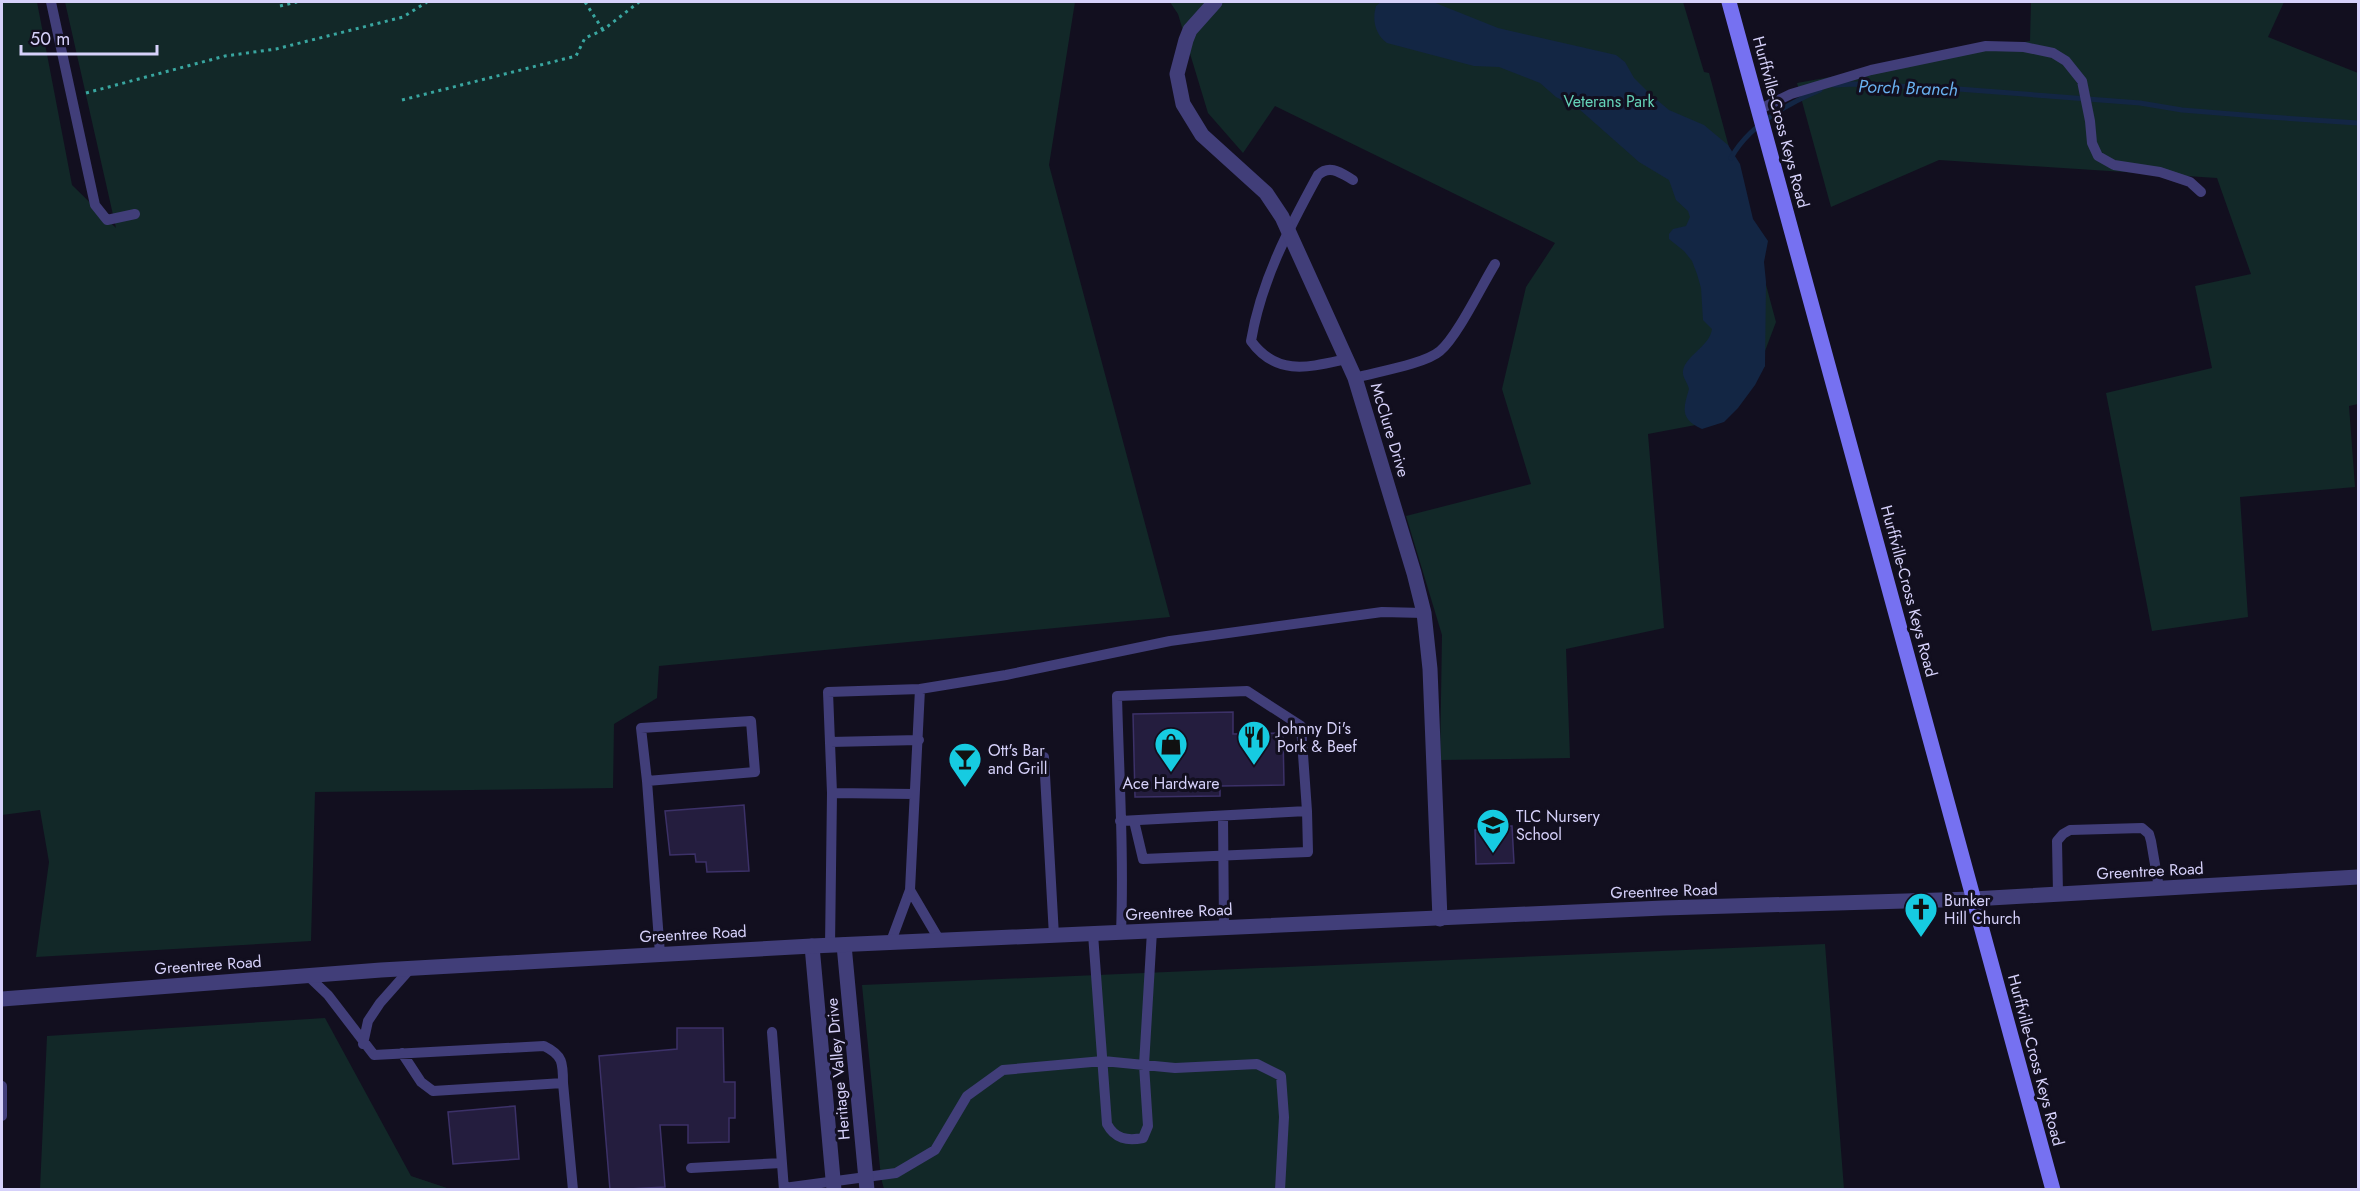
<svg xmlns="http://www.w3.org/2000/svg" width="2360" height="1191" font-family="Jost,sans-serif">
<style>
.green{fill:#122828}
.water{fill:#132644}
.lines{fill:none;stroke-linecap:round;stroke-linejoin:round}
.stream{stroke:#132644;stroke-width:5}
.building{fill:#241d3e;stroke:#3c3168;stroke-width:1.5}
.path{stroke:#39a6a0;stroke-width:3;stroke-dasharray:3 4.5;stroke-linecap:butt}
.service{stroke:#413e79;stroke-width:10}
.minor{stroke:#413e79;stroke-width:15}
.tertiary{stroke:#413e79;stroke-width:15}
.secondary{stroke:#7671f1;stroke-width:15}
.labels{text-anchor:middle;dominant-baseline:central;stroke-width:6;stroke-linejoin:round;paint-order:stroke}
.park-label{font-size:16px;fill:#65d3b8;stroke:#120f1f}
.street-label{font-size:16px;fill:#d6d1fa;stroke:#120f1f}
.poi-label{font-size:16px;fill:#d6d1fa;stroke:#120f1f;text-anchor:start}
.water-label{font-size:18px;font-style:italic;fill:#69b1f0;stroke:#120f1f}
</style>
<rect width="100%" height="100%" fill="#120f1f"/>
<path class="green" d="M 2,2 L 37,2 L 72,185 L 116,228 L 65,2 L 1075,2 L 1049,165 L 1170,617 L 659,666 L 657,698 L 614,724 L 613,788 L 315,792 L 311,941 L 36,957 L 49,862 L 40,810 L 2,815 Z
M 1170,2 L 1683,2 L 1704,72 L 1709,73 L 1776,322 L 1765,351 L 1765,366 L 1735,396 L 1701,424 L 1648,434 L 1664,628 L 1566,649 L 1570,758 L 1440,760 L 1442,635 L 1406,516 L 1531,484 L 1502,389 L 1526,287 L 1555,243 L 1275,106 L 1243,153 L 1208,113 L 1178,14 Z
M 2031,2 L 2284,2 L 2268,37 L 2358,73 L 2358,404 L 2349,406 L 2355,487 L 2240,497 L 2248,617 L 2152,631 L 2106,393 L 2212,368 L 2195,286 L 2251,274 L 2217,178 L 1939,160 L 1831,207 L 1797,83 L 2030,41 Z
M 1825,944 L 1844,1189 L 884,1189 L 881,1178 L 862,985 Z
M 325,1018 L 411,1176 L 450,1189 L 40,1189 L 47,1036 Z"/>
<path class="water" d="M 1381,2 L 1433,2 L 1498,28 L 1616,55 L 1625,62 L 1634,78 L 1651,95 L 1669,110 L 1704,125 L 1728,145 L 1740,164 L 1753,219 L 1768,241 L 1764,262 L 1766,282 L 1765,366 L 1755,385 L 1738,408 L 1724,422 L 1702,429 C 1680,419 1683,409 1689,389 C 1688,383 1682,377 1683,371 C 1685,356 1710,346 1712,329 L 1703,320 L 1701,288 L 1697,274 L 1692,261 L 1684,251 L 1669,239 L 1669,234 L 1673,229 L 1686,226 L 1690,217 L 1688,211 L 1676,200 L 1669,180 L 1639,162 L 1579,109 L 1556,97 L 1540,83 L 1499,67 L 1474,66 L 1387,43 C 1375,34 1372,20 1376,6 Z"/>
<g class="lines">
<path class="stream" d="M 1834,85 L 1855,84 L 1958,89 L 2140,103 L 2182,110 L 2269,117 L 2358,123
M 1731,158 C 1749,125 1787,104 1820,90"/>
</g>
<path class="building" d="M 1233,712 L 1233,734 L 1283,733 L 1284,785 L 1220,786 L 1220,796 L 1135,797 L 1133,714 Z
M 744,805 L 749,871 L 707,872 L 706,862 L 696,862 L 695,854 L 670,855 L 665,811 Z
M 1489,826 L 1512,826 L 1514,863 L 1476,864 L 1475,830 L 1489,830 Z
M 677,1028 L 723,1028 L 724,1082 L 735,1082 L 735,1118 L 729,1118 L 729,1142 L 688,1143 L 688,1125 L 660,1125 L 665,1187 L 610,1190 L 599,1056 L 677,1049 Z
M 515,1106 L 519,1159 L 453,1164 L 448,1112 Z"/>
<g class="lines">
<path class="path" d="M 585,2 L 603,30
M 280,6 L 297,2
M 86,93 L 225,56 L 276,49 L 403,17 L 427,2
M 402,100 L 576,56 L 585,38 L 603,30 L 639,2"/>
<path class="service" d="M 51,2 L 95,205 L 107,220 L 135,214
M 1760,109 L 1791,94 L 1871,70 L 1986,46 L 2024,47 L 2053,53 L 2066,61 L 2082,81 L 2090,121 L 2092,143 L 2098,156 L 2114,165 L 2160,172 L 2190,182 L 2201,192
M 1347,359 C 1310,367 1277,377 1251,341 C 1261,281 1289,228 1318,175 C 1330,164 1341,173 1353,180
M 1355,378 C 1376,372 1425,364 1440,351 C 1457,337 1482,285 1495,264
M 920,689 L 1006,675 L 1170,641 L 1382,612 L 1424,613
M 830,742 L 919,740
M 1044,757 L 1054,936
M 647,781 L 755,772 L 751,721 L 641,728 L 647,781 L 660,954
M 832,793 L 914,794
M 1223,816 L 1224,928
M 1120,821 L 1307,811 L 1301,726 L 1247,691 L 1117,696 C 1119,775 1124,854 1121,933
M 1134,821 L 1143,859 L 1308,852 L 1307,811
M 2058,894 L 2057,841 L 2063,834 L 2070,830 L 2142,828 L 2149,834 L 2151,841 L 2159,888
M 1093,934 L 1107,1124 C 1115,1139 1127,1141 1143,1138 L 1148,1126 L 1144,1065 L 1152,931
M 890,944 L 910,890 L 940,941
M 830,946 L 832,793 L 828,692 L 920,689 L 910,890
M 307,975 L 328,995 L 374,1055 L 544,1046 C 563,1055 563,1063 563,1083 L 573,1190
M 772,1032 L 784,1190
M 363,1044 L 368,1021 L 380,1003 L 411,968
M 402,1053 L 421,1082 L 433,1091 L 563,1083
M 2,1086 L 2,1116
M 691,1168 L 782,1163
M 784,1188 L 896,1173 L 935,1150 L 967,1096 L 1003,1070 L 1103,1061 L 1175,1068 L 1257,1064 L 1281,1076 L 1284,1117 L 1280,1190"/>
<path class="minor" d="M 1215,2 L 1190,30 L 1186,40 L 1177,74 L 1183,104 L 1202,135 L 1266,193 L 1282,217 L 1355,378 L 1414,573 L 1424,613 L 1430,669 L 1440,919
M 844,945 L 867,1190
M 812,946 L 834,1190"/>
<path class="tertiary" d="M 2,999 L 381,970 L 812,946 L 1663,908 L 1973,899 L 2358,877"/>
<path class="secondary" d="M 1729,2 L 2053,1190"/>
</g>
<defs>
<symbol id="restaurant-pin" viewBox="-11 -11 22 30"><path d="M0 17L-7.5 6A9.5 9.5 0 1 1 7.5 6Z" fill="#16cbe1" stroke="#120f1f"/><path d="M-5-6h1v4h1v-4h1v4h1v-4h1v5L-1.5 .5V6h-2V.5L-5-1ZM5-6V6H3V1.5H1.5Q1.5-4 5-6Z" fill="#111"/></symbol>
<symbol id="shop-pin" viewBox="-11 -11 22 30"><path d="M0 17L-7.5 6A9.5 9.5 0 1 1 7.5 6Z" fill="#16cbe1" stroke="#120f1f"/><path d="M-5-2.5h2.3a2.7 3.5 0 0 1 5.4 0H5L5.5 6h-11ZM-1.5-2.5h3a1.5 2.3 0 0 0-3 0Z" fill="#111"/></symbol>
<symbol id="bar-pin" viewBox="-11 -11 22 30"><path d="M0 17L-7.5 6A9.5 9.5 0 1 1 7.5 6Z" fill="#16cbe1" stroke="#120f1f"/><path d="M-6-5H6L.8 .8V4.5H3.5V6h-7V4.5H-.8V.8Z" fill="#111"/></symbol>
<symbol id="school-pin" viewBox="-11 -11 22 30"><path d="M0 17L-7.5 6A9.5 9.5 0 1 1 7.5 6Z" fill="#16cbe1" stroke="#120f1f"/><path d="M0-5L7-2L0 1L-7-2ZM-4 1L0 2.5L4 1V4Q0 6-4 4Z" fill="#111"/></symbol>
<symbol id="church-pin" viewBox="-11 -11 22 30"><path d="M0 17L-7.5 6A9.5 9.5 0 1 1 7.5 6Z" fill="#16cbe1" stroke="#120f1f"/><path d="M-1.2-6h2.4v3.5h3.3v2.4h-3.3V6h-2.4V-.1h-3.3v-2.4h3.3Z" fill="#111"/></symbol>
</defs>
<g fill-rule="evenodd">
<use href="#restaurant-pin" x="1235" y="718" width="38" height="52"/>
<use href="#shop-pin" x="1152" y="725" width="38" height="52"/>
<use href="#bar-pin" x="946" y="740" width="38" height="52"/>
<use href="#school-pin" x="1474" y="806" width="38" height="52"/>
<use href="#church-pin" x="1902" y="890" width="38" height="52"/>
</g>
<g class="labels">
<g class="park-label">
<text x="1609" y="101">Veterans Park</text>
</g>
<g class="street-label">
<text transform="translate(1781 122) rotate(75)">Hurffville-Cross Keys Road</text>
<text transform="translate(1390 430) rotate(73)">McClure Drive</text>
<text transform="translate(1909 591) rotate(75)">Hurffville-Cross Keys Road</text>
<text transform="translate(2150 871) rotate(-3)">Greentree Road</text>
<text transform="translate(1664 891) rotate(-2)">Greentree Road</text>
<text transform="translate(1179 912) rotate(-3)">Greentree Road</text>
<text transform="translate(693 934) rotate(-3)">Greentree Road</text>
<text transform="translate(208 965) rotate(-4)">Greentree Road</text>
<text transform="translate(2036 1060) rotate(75)">Hurffville-Cross Keys Road</text>
<text transform="translate(838 1069) rotate(-95)">Heritage Valley Drive</text>
</g>
<g class="poi-label">
<text x="1277" y="728">Johnny Di's<tspan x="1277" dy="18">Pork &amp; Beef</tspan></text>
<text x="988" y="750">Ott's Bar<tspan x="988" dy="18">and Grill</tspan></text>
<text x="1171" y="783" text-anchor="middle">Ace Hardware</text>
<text x="1516" y="816">TLC Nursery<tspan x="1516" dy="18">School</tspan></text>
<text x="1944" y="900">Bunker<tspan x="1944" dy="18">Hill Church</tspan></text>
</g>
<g class="water-label">
<text transform="translate(1908 88) rotate(2)">Porch Branch</text>
</g>
</g>
<rect width="2360" height="1191" fill="none" stroke="#d6d1fa" stroke-width="6"/>
<path d="M21 45v9h136v-9" fill="none" stroke="#d6d1fa" stroke-width="3"/>
<text x="30" y="45" font-size="18" fill="#d6d1fa" stroke="#120f1f" stroke-width="4.5" paint-order="stroke">50 m</text>
</svg>
